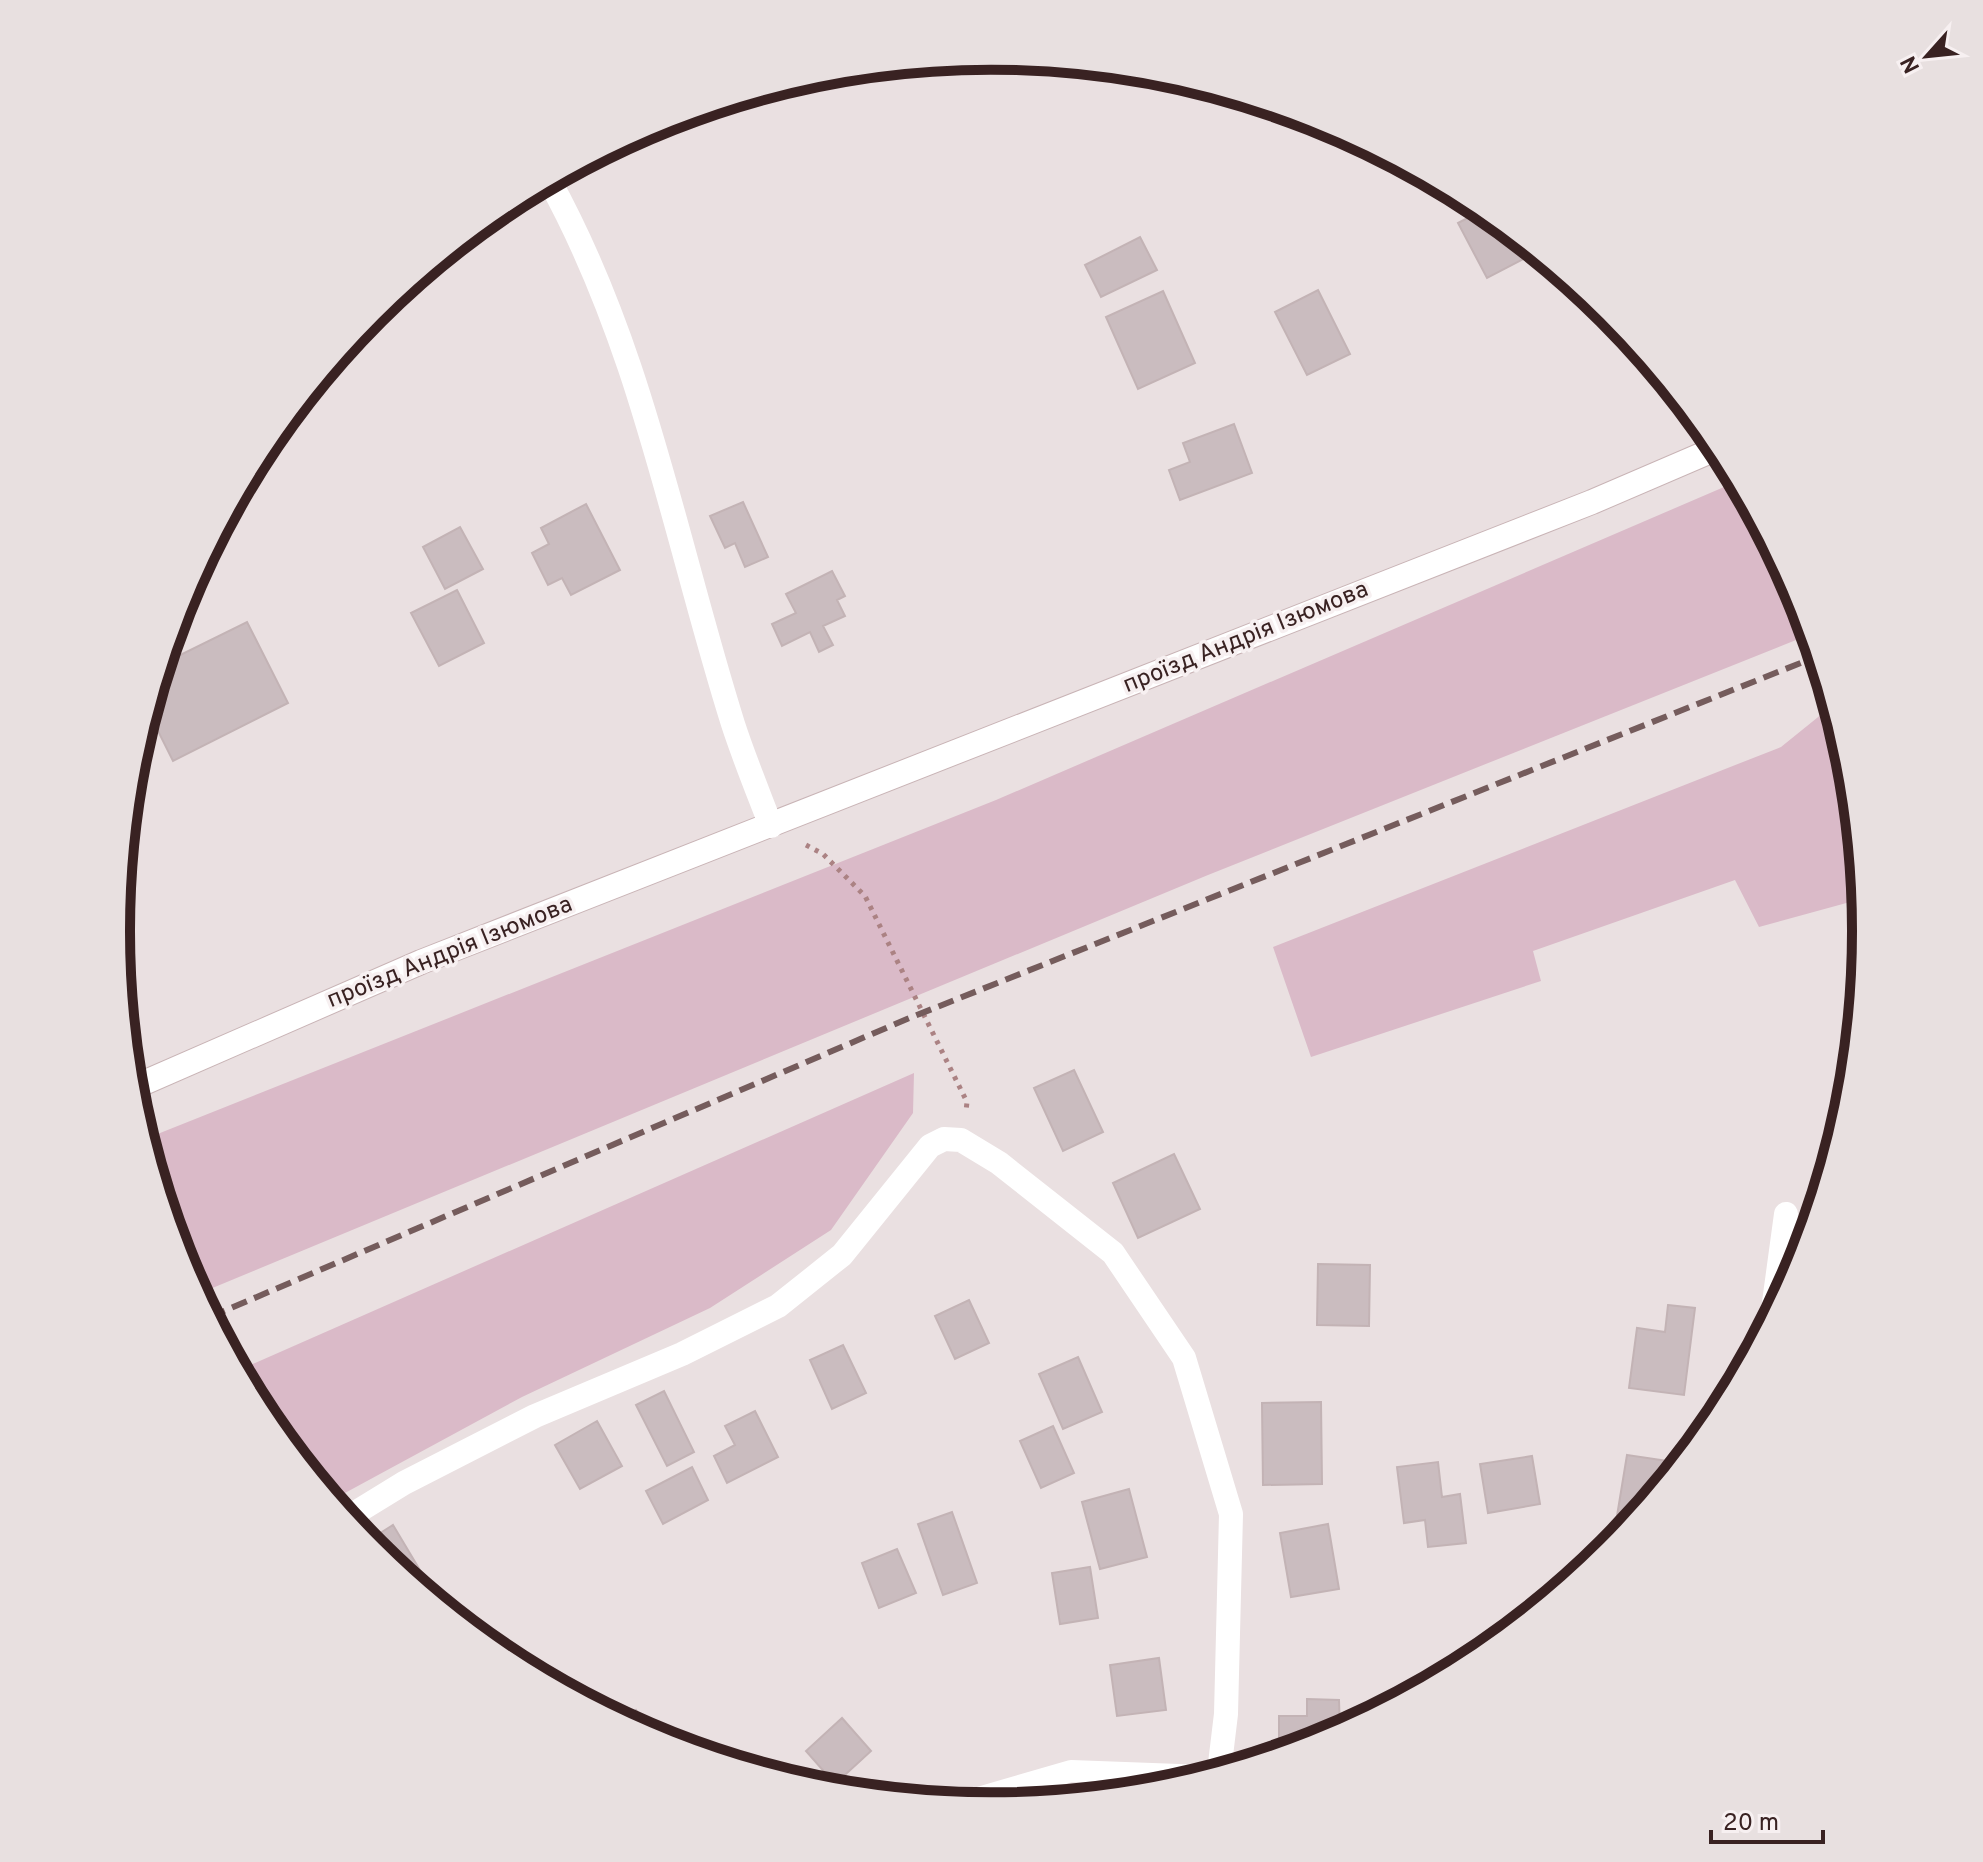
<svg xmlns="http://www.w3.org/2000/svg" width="1983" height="1862" font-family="Overpass,sans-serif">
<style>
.green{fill:#dabac8}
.building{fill:#cabcbf;stroke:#c3b3b5;stroke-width:2}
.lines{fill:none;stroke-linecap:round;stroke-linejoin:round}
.secondary-casing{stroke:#c9b4b6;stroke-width:26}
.path{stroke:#ab8283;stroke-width:5;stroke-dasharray:4 6;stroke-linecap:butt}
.lane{stroke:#fff;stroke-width:22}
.street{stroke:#fff;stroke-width:24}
.secondary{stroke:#fff;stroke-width:24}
.rail{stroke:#755c5c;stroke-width:6;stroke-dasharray:16 8;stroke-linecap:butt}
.labels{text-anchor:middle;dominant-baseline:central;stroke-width:7;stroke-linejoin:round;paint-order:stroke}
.street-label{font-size:24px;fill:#392222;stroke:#f7f0f1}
.rim{fill:none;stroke:#392222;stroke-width:10}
</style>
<rect width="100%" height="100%" fill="#eae0e1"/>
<path class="green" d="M 1738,481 L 1800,597 L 1811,634 L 1208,875 L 198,1294 L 183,1265 L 145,1139 L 996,800 Z
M 1833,705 L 1850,761 L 1864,905 L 1861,899 L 1759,927 L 1735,880 L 1533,951 L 1541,981 L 1311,1057 L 1273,947 L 1781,747 Z
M 914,1073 L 913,1113 L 831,1230 L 710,1308 L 522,1397 L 332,1500 L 264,1417 L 239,1370 Z"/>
<path class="building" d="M 1485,209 L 1537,252 L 1487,278 L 1458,223 Z
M 1140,237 L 1157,270 L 1101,297 L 1085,265 Z
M 1318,290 L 1350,354 L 1307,375 L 1275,312 Z
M 1163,291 L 1195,363 L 1138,389 L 1106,317 Z
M 1234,424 L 1252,473 L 1180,500 L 1169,470 L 1190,462 L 1183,443 Z
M 743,502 L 768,557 L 745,567 L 735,543 L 725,548 L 710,516 Z
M 586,504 L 620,570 L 571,595 L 562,578 L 548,585 L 532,553 L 549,544 L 541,528 Z
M 460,527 L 483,569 L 445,589 L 423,547 Z
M 832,571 L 845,596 L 837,600 L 845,616 L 823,626 L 833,645 L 819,652 L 810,632 L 782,646 L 772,624 L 796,613 L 786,594 Z
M 457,590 L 484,643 L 439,666 L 411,613 Z
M 247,622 L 288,703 L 173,761 L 148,711 L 162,664 Z
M 1074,1070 L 1103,1132 L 1063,1151 L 1034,1088 Z
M 1174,1154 L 1200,1209 L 1138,1238 L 1113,1183 Z
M 1318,1264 L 1370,1265 L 1369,1326 L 1317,1325 Z
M 969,1300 L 989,1343 L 955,1359 L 935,1316 Z
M 1668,1305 L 1695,1308 L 1684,1395 L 1629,1388 L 1637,1328 L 1665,1332 Z
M 843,1345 L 866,1393 L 832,1409 L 810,1360 Z
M 1078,1357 L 1102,1412 L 1063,1429 L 1039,1374 Z
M 664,1391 L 694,1452 L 667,1466 L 636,1405 Z
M 1321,1402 L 1322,1484 L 1263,1485 L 1262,1403 Z
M 755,1411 L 778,1457 L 727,1483 L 714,1456 L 735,1445 L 725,1426 Z
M 597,1421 L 622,1466 L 580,1489 L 555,1445 Z
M 1053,1426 L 1074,1473 L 1041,1488 L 1020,1441 Z
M 1627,1455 L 1681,1463 L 1631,1525 L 1616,1522 Z
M 1532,1456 L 1540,1504 L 1488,1513 L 1480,1464 Z
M 1438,1462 L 1442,1497 L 1460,1494 L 1466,1543 L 1428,1547 L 1425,1520 L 1404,1523 L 1397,1467 Z
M 692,1467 L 708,1500 L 663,1524 L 646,1491 Z
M 1129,1489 L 1147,1557 L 1100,1569 L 1082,1502 Z
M 952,1512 L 977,1583 L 943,1595 L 918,1524 Z
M 1328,1524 L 1339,1589 L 1291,1597 L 1280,1533 Z
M 393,1525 L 424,1577 L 414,1583 L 366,1542 Z
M 897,1549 L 916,1593 L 879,1608 L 862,1563 Z
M 1090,1567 L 1098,1618 L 1060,1624 L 1052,1573 Z
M 1159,1658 L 1166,1710 L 1117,1716 L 1110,1665 Z
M 1307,1699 L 1339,1700 L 1340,1732 L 1279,1754 L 1279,1716 L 1307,1716 Z
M 636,1710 L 660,1740 L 622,1721 Z
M 842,1718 L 871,1751 L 835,1784 L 806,1751 Z"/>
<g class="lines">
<defs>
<path id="secondary" d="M 132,1088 L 421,962 L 1592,502 L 1720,447"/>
</defs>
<use href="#secondary" class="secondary-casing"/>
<path class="path" d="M 806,845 L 823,854 L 865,896 L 967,1102 L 966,1111"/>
<path class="lane" d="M 961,1803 L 1071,1771 L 1206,1776"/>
<path class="street" d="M 549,180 C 643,350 675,540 733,724 C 744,758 758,792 771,826
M 1772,1317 L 1786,1214
M 347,1518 L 404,1483 L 535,1416 L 682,1354 L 778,1306 L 842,1255 L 930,1146 L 944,1139 L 961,1140 L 999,1163 L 1113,1253 L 1184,1358 L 1231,1514 L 1226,1714 L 1219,1772"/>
<use href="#secondary" class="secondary"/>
<path class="rail" d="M 210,1317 L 907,1019 L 1818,656"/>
</g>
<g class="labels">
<g class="street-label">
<text transform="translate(1246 638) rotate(-22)">проїзд Андрія Ізюмова</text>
<text transform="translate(450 953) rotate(-22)">проїзд Андрія Ізюмова</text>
</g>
</g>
<path d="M0 0H1983V1862H0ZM130 931a861 861 0 1 1 1722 0a861 861 0 1 1-1722 0Z" fill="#e8e0e0" fill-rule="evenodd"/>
<path class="rim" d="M130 931a861 861 0 1 1 1722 0a861 861 0 1 1-1722 0Z"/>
<g transform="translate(1927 56) rotate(243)" stroke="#f7f0f1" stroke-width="6" paint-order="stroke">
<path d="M0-6L14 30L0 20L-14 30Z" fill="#392222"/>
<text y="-12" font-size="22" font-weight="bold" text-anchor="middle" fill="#392222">N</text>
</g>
<path d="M1711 1830v12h112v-12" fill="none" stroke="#392222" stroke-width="4"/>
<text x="1723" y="1830" font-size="24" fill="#392222" stroke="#f7f0f1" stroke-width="6" paint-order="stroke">20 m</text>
</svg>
